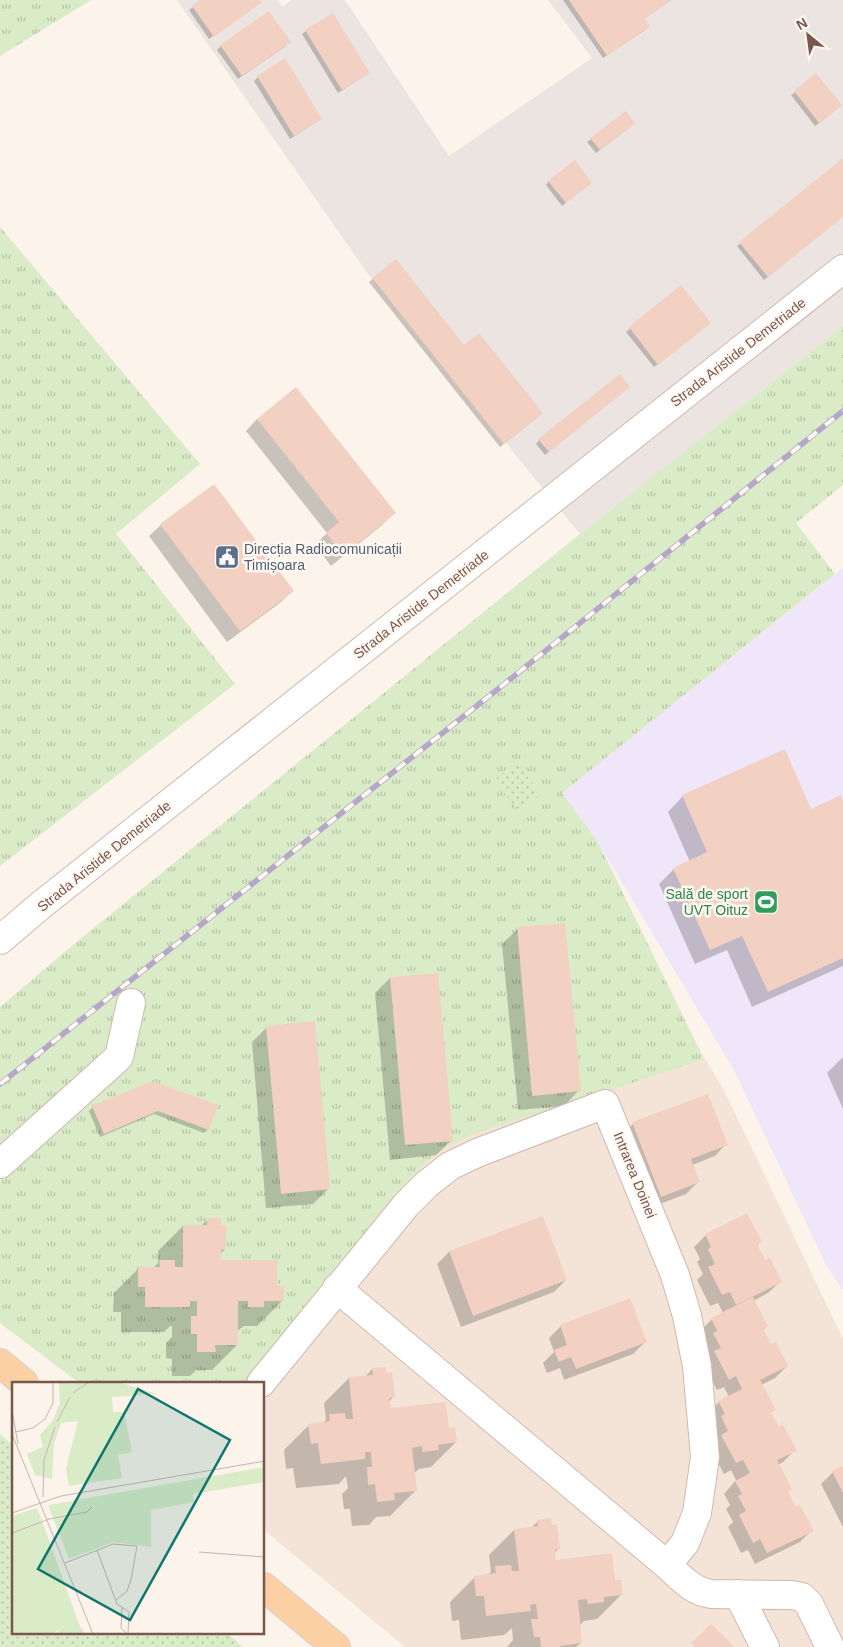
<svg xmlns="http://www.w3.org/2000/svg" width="843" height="1647" font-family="Arial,sans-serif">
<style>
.residential{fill:#f4e4d8}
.industrial{fill:#ece4e0}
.education{fill:#f0e6f9}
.grass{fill:url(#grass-tufts)}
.park{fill:url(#park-dots)}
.shadow{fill:#0003}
.building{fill:#f2d0c2}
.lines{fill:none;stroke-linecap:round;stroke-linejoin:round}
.minor-casing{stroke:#cfb9af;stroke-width:30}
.major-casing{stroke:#d9d0cd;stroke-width:30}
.minor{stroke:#fff;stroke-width:28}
.major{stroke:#fad0a4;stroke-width:28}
.rail-casing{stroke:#b5a7c8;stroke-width:5.5}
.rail{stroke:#fff8f1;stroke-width:4;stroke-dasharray:11;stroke-linecap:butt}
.labels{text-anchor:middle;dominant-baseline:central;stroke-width:5;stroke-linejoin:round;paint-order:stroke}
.street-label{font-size:14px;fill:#78574d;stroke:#fff8f1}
.service-label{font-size:14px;fill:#4e5e75;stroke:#fff8f1;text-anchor:start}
.leisure-label{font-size:14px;fill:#27864d;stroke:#fff8f1;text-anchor:end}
.inset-road{fill:none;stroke:#c7b5ab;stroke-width:1}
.view{fill:#0f766e;fill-opacity:0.15;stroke:#0f766e;stroke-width:2.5}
.inset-edge{fill:none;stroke:#78574d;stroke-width:2.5}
</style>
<defs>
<pattern id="grass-tufts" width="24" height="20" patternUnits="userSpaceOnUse" patternTransform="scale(1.25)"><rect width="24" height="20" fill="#daebc8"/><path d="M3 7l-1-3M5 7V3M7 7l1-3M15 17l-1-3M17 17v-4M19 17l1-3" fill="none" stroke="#b6c1a5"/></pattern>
<pattern id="park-dots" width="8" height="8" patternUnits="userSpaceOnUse" patternTransform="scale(1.25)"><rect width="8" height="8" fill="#daebc8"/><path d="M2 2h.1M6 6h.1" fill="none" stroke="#b6c1a5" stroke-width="1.8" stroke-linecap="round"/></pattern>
</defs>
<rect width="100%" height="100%" fill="#fcf3ea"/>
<path class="residential" d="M 518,750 L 724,1090 L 843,1339 L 843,1647 L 405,1647 L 264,1530 L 264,1383 L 85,1383 Z"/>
<path class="industrial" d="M 177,0 L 278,0 L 282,7 L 292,0 L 345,0 L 449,156 L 592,58 L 548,0 L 843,0 L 843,326 L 580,534 L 368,274 Z"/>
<path class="education" d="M 843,568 L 843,1290 L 826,1265 L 735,1072 L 598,842 L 562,793 Z"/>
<path class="grass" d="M 0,0 L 91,0 L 0,56 Z
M 0,227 L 200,464 L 116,534 L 235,684 L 0,866 Z
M 843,326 L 843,485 L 796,523 L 835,574 L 562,793 L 598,842 L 704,1059 L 599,1094 L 475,1133 L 448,1146 L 425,1163 L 404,1185 L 243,1383 L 79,1383 L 0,1323 L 0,1007 L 74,944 L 580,534 Z"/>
<path class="park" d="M 516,762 L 541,794 L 519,812 L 494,780 Z
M 0,1434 L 14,1446 L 14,1633 L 227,1633 L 243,1647 L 0,1647 Z"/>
<path class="shadow" d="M 203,0 L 259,0 L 261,2 L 209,39 L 189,10 Z
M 563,0 L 671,0 L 643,19 L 648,26 L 645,30 L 603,58 Z
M 306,31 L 369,73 L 338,93 L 302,34 Z
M 221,46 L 286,46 L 238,79 L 217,50 Z
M 258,77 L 321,119 L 290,139 L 254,81 Z
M 795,92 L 837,109 L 815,126 L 791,95 Z
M 630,127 L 596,153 L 587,142 L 591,139 Z
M 843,160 L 843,216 L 764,280 L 737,246 Z
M 549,181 L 587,186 L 562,206 L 546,185 Z
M 395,261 L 464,347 L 538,417 L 500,447 L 369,282 Z
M 681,287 L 706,326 L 654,367 L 626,332 Z
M 625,390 L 545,455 L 536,444 L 539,440 Z
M 257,419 L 394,513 L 382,525 L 331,566 L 315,545 L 327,533 L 246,431 Z
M 161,525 L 292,591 L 281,602 L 227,642 L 149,536 Z
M 683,796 L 811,810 L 843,804 L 843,966 L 752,1007 L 727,950 L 695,964 L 659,884 L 674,869 L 690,862 L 668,812 Z
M 518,929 L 579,1090 L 564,1106 L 518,1110 L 502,944 Z
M 390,978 L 452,1140 L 436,1155 L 390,1160 L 375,993 Z
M 267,1027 L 328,1189 L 313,1204 L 266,1208 L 252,1042 Z
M 843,1057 L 843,1109 L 827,1073 Z
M 152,1082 L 208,1129 L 204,1133 L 154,1114 L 100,1137 L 89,1111 L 93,1107 Z
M 633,1124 L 726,1144 L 715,1156 L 692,1165 L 698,1182 L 686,1194 L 649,1208 L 621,1135 Z
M 542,1217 L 566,1280 L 554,1292 L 461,1327 L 437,1264 L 449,1252 Z
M 207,1220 L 225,1249 L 220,1254 L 220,1261 L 276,1288 L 282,1301 L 257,1326 L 244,1326 L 237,1331 L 237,1345 L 212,1370 L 196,1370 L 190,1376 L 172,1376 L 172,1359 L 166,1358 L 166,1343 L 172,1337 L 172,1326 L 170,1326 L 164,1332 L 121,1332 L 121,1312 L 113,1312 L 114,1293 L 139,1268 L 153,1268 L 158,1263 L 158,1251 L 183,1226 L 201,1226 Z
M 706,1235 L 760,1242 L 756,1246 L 764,1262 L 780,1282 L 768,1293 L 753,1301 L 767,1326 L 763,1330 L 771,1345 L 787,1366 L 775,1378 L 761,1385 L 774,1409 L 770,1413 L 778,1428 L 795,1450 L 783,1462 L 778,1465 L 791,1489 L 787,1493 L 795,1508 L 812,1530 L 800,1542 L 755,1564 L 748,1550 L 741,1553 L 728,1527 L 733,1522 L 726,1509 L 730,1505 L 724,1494 L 736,1480 L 731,1470 L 724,1474 L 710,1447 L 707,1414 L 719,1402 L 729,1397 L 724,1387 L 717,1390 L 703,1364 L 700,1331 L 712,1319 L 723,1313 L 718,1303 L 710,1306 L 697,1280 L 703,1274 L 697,1262 L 700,1259 L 694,1247 Z
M 629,1300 L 645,1342 L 633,1354 L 564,1380 L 560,1368 L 547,1373 L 543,1363 L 554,1352 L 549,1338 L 560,1327 Z
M 372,1369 L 385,1375 L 393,1397 L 389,1402 L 389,1409 L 448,1430 L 456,1442 L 431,1467 L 419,1469 L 413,1474 L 415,1491 L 390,1516 L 376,1517 L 369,1525 L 352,1526 L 350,1509 L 344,1509 L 342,1494 L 348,1488 L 346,1476 L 339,1484 L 296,1488 L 293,1468 L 286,1469 L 284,1450 L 309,1425 L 322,1423 L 326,1420 L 324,1403 L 349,1378 L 365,1377 Z
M 843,1467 L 843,1527 L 821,1484 L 833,1472 Z
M 538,1521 L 559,1549 L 554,1553 L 555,1561 L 614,1582 L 622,1594 L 597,1619 L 584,1621 L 579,1626 L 581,1643 L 576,1647 L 507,1647 L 513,1640 L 512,1628 L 504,1635 L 461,1640 L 459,1620 L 452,1621 L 450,1602 L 475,1577 L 487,1575 L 491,1572 L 489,1555 L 514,1530 L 531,1528 Z"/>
<path class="building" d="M 200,0 L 261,0 L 262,2 L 214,37 L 192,6 Z
M 569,0 L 671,0 L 645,19 L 650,26 L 607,56 Z
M 269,11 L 291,42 L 242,76 L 220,45 Z
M 333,13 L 370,73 L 342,90 L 305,30 Z
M 285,58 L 322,119 L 294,136 L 257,76 Z
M 816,73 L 842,105 L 819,123 L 794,91 Z
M 626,111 L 635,124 L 600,150 L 590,138 Z
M 843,158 L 843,217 L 768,277 L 739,242 Z
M 575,160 L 592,183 L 566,203 L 548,181 Z
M 396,259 L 464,345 L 479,333 L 543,413 L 504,444 L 372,278 Z
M 681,285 L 711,323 L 658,365 L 629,327 Z
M 620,374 L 630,387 L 549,452 L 538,439 Z
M 296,387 L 396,513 L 343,555 L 326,533 L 339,522 L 257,419 Z
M 214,484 L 294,591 L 240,631 L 160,524 Z
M 785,749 L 811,809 L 841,795 L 843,801 L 843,958 L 768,992 L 742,936 L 710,950 L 673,868 L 707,852 L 682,795 Z
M 565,923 L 581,1091 L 532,1096 L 517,927 Z
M 438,973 L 453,1141 L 405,1145 L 390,977 Z
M 315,1021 L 330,1189 L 281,1194 L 266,1026 Z
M 152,1081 L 218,1105 L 209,1130 L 158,1111 L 104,1134 L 92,1106 Z
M 708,1094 L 728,1145 L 691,1159 L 700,1182 L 661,1197 L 632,1122 Z
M 747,1213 L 762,1242 L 757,1244 L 765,1260 L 770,1258 L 782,1282 L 736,1305 L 730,1292 L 722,1295 L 708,1267 L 715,1264 L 708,1249 L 711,1247 L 705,1234 Z
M 543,1216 L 567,1280 L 473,1316 L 449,1251 Z
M 207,1218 L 221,1218 L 221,1225 L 226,1225 L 226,1249 L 221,1250 L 221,1260 L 277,1260 L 277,1286 L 284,1286 L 284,1301 L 264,1301 L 264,1307 L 248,1307 L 248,1301 L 238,1301 L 238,1345 L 215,1345 L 216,1352 L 197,1352 L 197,1334 L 191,1334 L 191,1316 L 197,1316 L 197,1301 L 190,1301 L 190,1307 L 145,1307 L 145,1287 L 138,1287 L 138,1267 L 160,1267 L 159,1260 L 175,1260 L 175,1267 L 183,1267 L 183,1225 L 207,1225 Z
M 753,1297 L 768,1326 L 763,1329 L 771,1344 L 776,1342 L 788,1366 L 760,1380 L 776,1410 L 771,1412 L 779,1427 L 783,1425 L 797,1451 L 777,1460 L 792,1489 L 788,1492 L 796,1507 L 800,1505 L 814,1531 L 767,1553 L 760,1539 L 753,1543 L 739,1515 L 746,1511 L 738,1496 L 742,1494 L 735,1481 L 750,1473 L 743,1460 L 736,1463 L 721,1435 L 728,1431 L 721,1416 L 725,1414 L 718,1401 L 742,1389 L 736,1376 L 729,1380 L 714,1351 L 721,1348 L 713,1333 L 717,1331 L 711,1318 Z
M 630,1298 L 647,1342 L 576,1369 L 571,1357 L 559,1362 L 554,1350 L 567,1345 L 560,1325 Z
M 386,1367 L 386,1373 L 392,1372 L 395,1397 L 389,1398 L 391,1408 L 446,1402 L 449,1428 L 455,1427 L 457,1442 L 438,1445 L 439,1450 L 422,1452 L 422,1446 L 412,1448 L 417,1491 L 394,1493 L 395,1500 L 377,1502 L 375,1484 L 368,1485 L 367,1467 L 372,1467 L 371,1452 L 365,1452 L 365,1459 L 321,1464 L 318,1443 L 311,1444 L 308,1424 L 330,1421 L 329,1414 L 345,1413 L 346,1419 L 353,1419 L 349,1377 L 373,1375 L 372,1368 Z
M 843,1466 L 843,1493 L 832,1471 Z
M 551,1518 L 552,1525 L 557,1525 L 560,1549 L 555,1550 L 556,1560 L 612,1553 L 615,1580 L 621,1580 L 623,1595 L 604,1597 L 604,1602 L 588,1604 L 587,1599 L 578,1600 L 582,1643 L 560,1646 L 560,1647 L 541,1647 L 540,1637 L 534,1637 L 531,1619 L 538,1619 L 536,1604 L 530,1605 L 531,1611 L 486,1616 L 484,1596 L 476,1596 L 474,1576 L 496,1573 L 495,1566 L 511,1565 L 512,1571 L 519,1571 L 514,1529 L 538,1526 L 537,1520 Z
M 711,1624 L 735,1647 L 695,1647 L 691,1643 Z"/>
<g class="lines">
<defs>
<path id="minor" d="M 0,940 L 41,905 L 843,269
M 0,1164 L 119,1057 L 131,1003
M 337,1288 L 667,1565 C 681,1578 692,1591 711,1594 L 791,1595 L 802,1597 L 809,1604 L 830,1647
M 261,1383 L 406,1205 L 427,1184 L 450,1166 L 477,1153 L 605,1104 L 675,1275 L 687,1316 L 697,1366 L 705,1457 L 697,1513 L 685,1543 L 667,1565
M 738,1594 L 765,1647"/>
<path id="major" d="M 0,1363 L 24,1383
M 264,1587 L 336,1647"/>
</defs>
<use href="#minor" class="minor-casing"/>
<use href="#major" class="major-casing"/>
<use href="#minor" class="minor"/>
<use href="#major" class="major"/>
<defs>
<path id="rail" d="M 0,1084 L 493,693 L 843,411"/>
</defs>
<use href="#rail" class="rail-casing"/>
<use href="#rail" class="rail"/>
</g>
<defs>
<symbol id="civic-square" viewBox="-11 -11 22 22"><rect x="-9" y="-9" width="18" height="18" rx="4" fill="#5c6f8a" stroke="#fff8f1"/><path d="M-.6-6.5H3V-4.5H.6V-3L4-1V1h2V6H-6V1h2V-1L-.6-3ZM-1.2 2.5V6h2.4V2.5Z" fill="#fff"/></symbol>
<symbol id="stadium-square" viewBox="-11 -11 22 22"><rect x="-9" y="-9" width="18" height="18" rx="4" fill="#2e9e5b" stroke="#fff8f1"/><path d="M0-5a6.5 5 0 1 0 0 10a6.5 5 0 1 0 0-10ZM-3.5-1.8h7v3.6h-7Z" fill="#fff"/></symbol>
</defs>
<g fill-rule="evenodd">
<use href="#civic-square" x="213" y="543" width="28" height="28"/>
<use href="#stadium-square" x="752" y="888" width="28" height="28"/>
</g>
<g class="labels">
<g class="street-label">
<text transform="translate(738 352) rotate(-38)">Strada Aristide Demetriade</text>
<text transform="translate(421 604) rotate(-38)">Strada Aristide Demetriade</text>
<text transform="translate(104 856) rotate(-39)">Strada Aristide Demetriade</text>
<text transform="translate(635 1175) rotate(68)">Intrarea Doinei</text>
</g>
<g class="service-label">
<text x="244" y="549">Direcția Radiocomunicații<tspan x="244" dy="16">Timișoara</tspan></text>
</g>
<g class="leisure-label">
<text x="748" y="894">Sală de sport<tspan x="748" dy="16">UVT Oituz</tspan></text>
</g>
</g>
<g transform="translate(12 1382)">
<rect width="252" height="252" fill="#fcf3ea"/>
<path d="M 47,0 L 106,0 L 145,12 L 100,15 L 101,30 L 112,30 L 120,70 L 106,73 L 110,96 L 57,104 L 54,87 L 66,39 L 49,41 L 42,62 L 40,97 L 23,93 L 15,72 L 31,65 L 28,53 L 41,38 L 48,21 ZM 252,85 L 252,100 L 181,112 L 182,120 L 139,128 L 139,165 L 102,160 L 57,177 L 36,123 ZM 25,126 L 30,139 L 0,149 L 0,134 ZM 54,242 L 67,242 L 73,252 L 48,252 L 46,249 Z" fill="#daebc8"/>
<path d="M 30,139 L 67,242 L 54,242 L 41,252 L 0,252 L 0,149 Z" fill="#daebc8"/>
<path class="inset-road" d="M 61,11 L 77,0M 0,28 L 6,62M 45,40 L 58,15M 3,50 L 21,46 L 33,37 L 41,21 L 41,0M 0,52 L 81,252M 31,115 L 32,78 L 43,45M 0,131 L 49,114 L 253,79M 0,151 L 37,137 L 75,130 L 80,125M 85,168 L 105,222 L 117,230 L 116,252M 187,170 L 253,175M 53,181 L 101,162 L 125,164 L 119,198 L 115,209 L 104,218M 110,226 L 109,246 L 115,252"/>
<path class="view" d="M 126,7 L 218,58 L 118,238 L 26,187 Z"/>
<rect width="252" height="252" class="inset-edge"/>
</g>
<g transform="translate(808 35) rotate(331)" stroke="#fff8f1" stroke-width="4" paint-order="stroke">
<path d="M0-4L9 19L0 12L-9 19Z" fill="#78574d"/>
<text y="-8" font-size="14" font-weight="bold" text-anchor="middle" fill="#78574d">N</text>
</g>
</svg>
